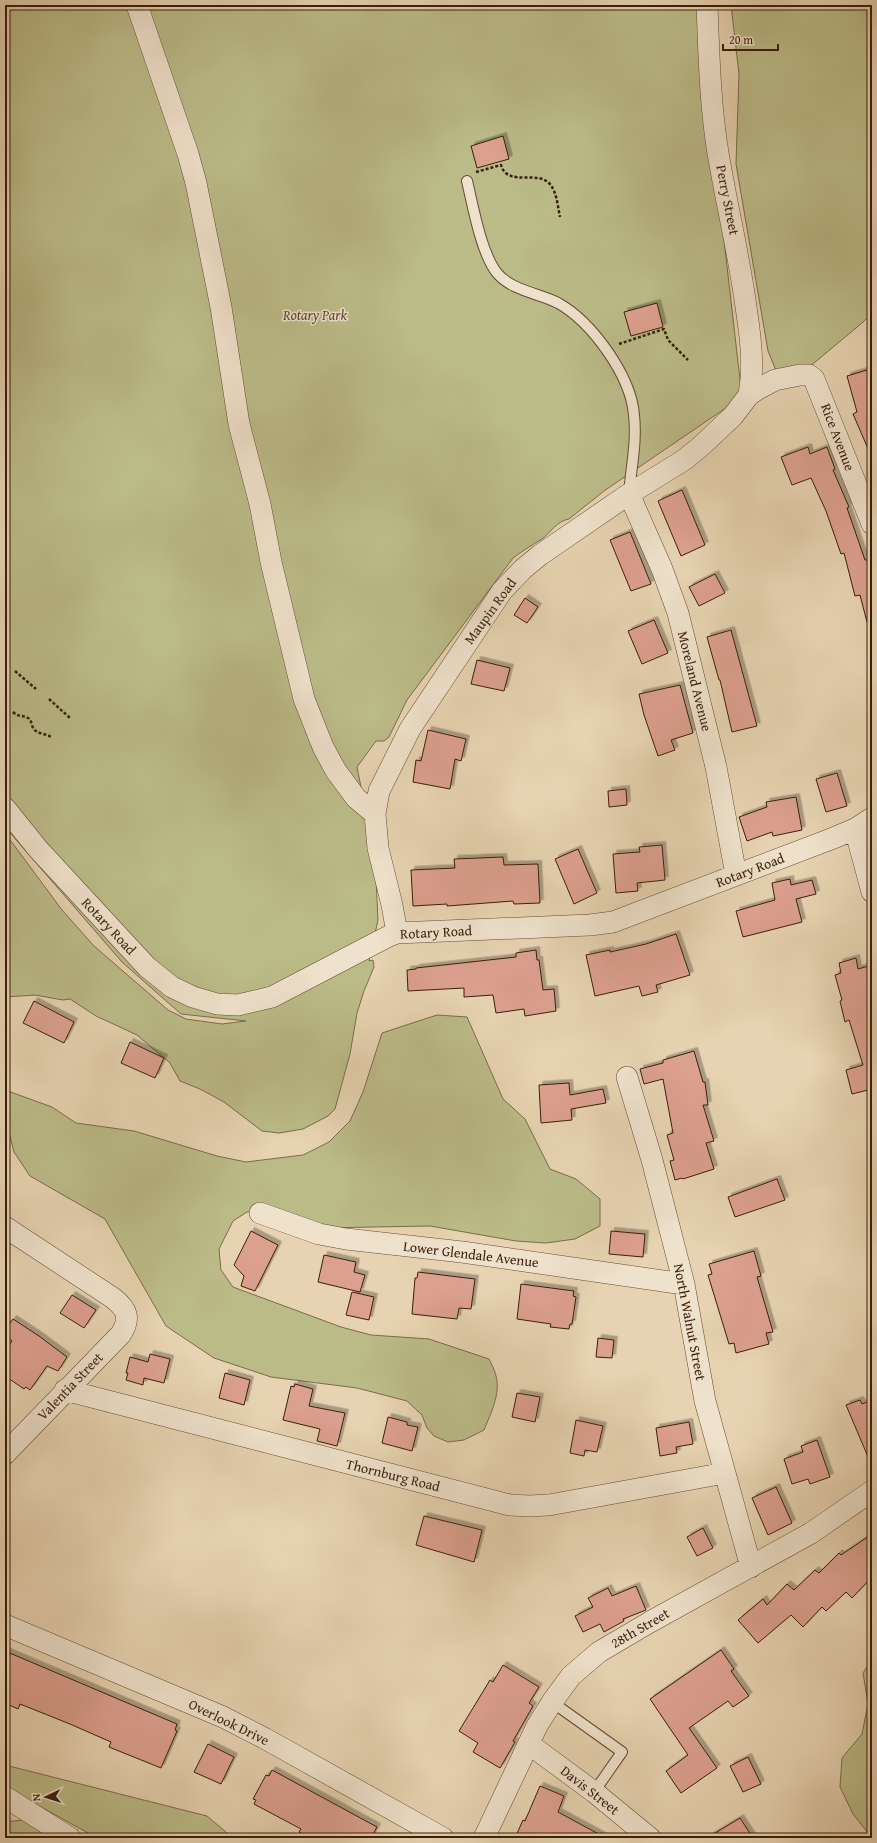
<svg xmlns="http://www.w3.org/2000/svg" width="877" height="1843" font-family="'Gentium Book Plus',serif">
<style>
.green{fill:#bb8;stroke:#7a6c4a}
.building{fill:#dca08f;stroke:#3a1e0b;filter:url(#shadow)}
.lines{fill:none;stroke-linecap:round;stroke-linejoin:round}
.lane-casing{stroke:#654b34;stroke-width:12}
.street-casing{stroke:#654b34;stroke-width:22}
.path{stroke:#3a1e0b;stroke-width:2.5;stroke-dasharray:3 2;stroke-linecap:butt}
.lane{stroke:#efe2cc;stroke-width:10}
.street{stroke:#efe2cc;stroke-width:21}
.labels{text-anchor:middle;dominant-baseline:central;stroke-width:3;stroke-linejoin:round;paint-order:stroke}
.street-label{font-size:14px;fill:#3a1e0b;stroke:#efe2cc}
.park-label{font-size:14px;font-style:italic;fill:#5a452a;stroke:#efe2cc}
</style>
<defs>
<filter id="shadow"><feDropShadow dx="3.5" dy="-3.5" stdDeviation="0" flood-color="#0004"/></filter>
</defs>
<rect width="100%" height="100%" fill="#e7d3b1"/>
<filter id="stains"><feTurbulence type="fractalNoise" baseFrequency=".005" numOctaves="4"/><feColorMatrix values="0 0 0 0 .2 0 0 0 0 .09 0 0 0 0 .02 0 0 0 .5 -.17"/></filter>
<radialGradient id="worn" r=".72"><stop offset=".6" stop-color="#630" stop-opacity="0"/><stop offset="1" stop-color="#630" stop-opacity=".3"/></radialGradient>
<path class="green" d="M 5,5 L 697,5 L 742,397 L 604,491 L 569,519 C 557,521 551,532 542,539 C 532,545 522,551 513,558 L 407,700 L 389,737 L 384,741 L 376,741 L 357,767 L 375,858 L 378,920 L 369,961 L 373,960 L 374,967 L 364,991 L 357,1013 L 350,1054 L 335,1109 L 328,1116 L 303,1129 L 279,1133 L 262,1131 L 224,1102 L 200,1089 L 180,1081 L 170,1063 L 137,1035 L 96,1016 L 70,999 L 63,1000 L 35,995 L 5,997 L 5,833 L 62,910 L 94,946 L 168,1010 L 186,1019 L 222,1024 L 246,1021 L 181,1014 L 122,962 L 5,827 Z
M 731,5 L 872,5 L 872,313 L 862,323 L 808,368 L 777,373 L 768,351 L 736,164 L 739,74 Z
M 437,1015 L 467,1017 L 503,1099 L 525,1119 L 550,1169 L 576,1179 L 600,1199 L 600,1226 L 575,1239 L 546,1243 L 516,1241 L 430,1226 L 317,1228 L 264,1210 L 247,1212 L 233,1221 L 219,1249 L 221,1270 L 233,1287 L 341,1327 L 371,1335 L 429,1339 L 489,1359 C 491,1364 495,1370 496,1376 C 501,1394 490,1415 484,1430 L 464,1440 L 448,1442 L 434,1436 L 427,1428 L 422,1415 L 407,1401 L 357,1388 L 271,1377 L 214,1358 L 166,1326 L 105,1219 L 30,1176 L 14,1152 L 5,1117 L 5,1090 L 52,1107 L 76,1123 L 134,1131 L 217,1156 L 246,1162 L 303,1155 L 329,1142 L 350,1121 L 363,1092 L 382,1033 Z
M 872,1659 L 872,1838 L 853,1814 L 840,1787 L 842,1758 L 862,1734 L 868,1704 L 863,1673 Z
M 5,1765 L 207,1816 L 233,1838 L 97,1838 L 5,1787 Z
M 32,1819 L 57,1838 L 5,1838 L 5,1822 Z"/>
<path class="building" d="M 503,136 L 509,159 L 477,168 L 471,146 Z
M 657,303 L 663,327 L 631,336 L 624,312 Z
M 867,370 L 872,388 L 872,458 L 853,414 L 857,412 L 847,376 Z
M 808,447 L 810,454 L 827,447 L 835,469 L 833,470 L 849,507 L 847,508 L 865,560 L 868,560 L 872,575 L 872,622 L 867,622 L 860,595 L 855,596 L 844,553 L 841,554 L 826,511 L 811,478 L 792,485 L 781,457 Z
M 682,490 L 705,545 L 681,556 L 658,501 Z
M 630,532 L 651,584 L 631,591 L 610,540 Z
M 715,574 L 725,593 L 699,606 L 689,587 Z
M 525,598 L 538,607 L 527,623 L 514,615 Z
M 654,620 L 668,653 L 642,664 L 628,631 Z
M 731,630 L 757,726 L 732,732 L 720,680 L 719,680 L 707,637 Z
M 477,660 L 510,668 L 504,691 L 471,684 Z
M 680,685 L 693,733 L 671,740 L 675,750 L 658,756 L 644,715 L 639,694 Z
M 428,730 L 466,739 L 461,761 L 455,759 L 450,789 L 413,782 L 416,760 L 421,761 Z
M 837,773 L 847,806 L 826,812 L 816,779 Z
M 626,789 L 627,805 L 609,807 L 608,791 Z
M 796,797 L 802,830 L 773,836 L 772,832 L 747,841 L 739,817 L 767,807 L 766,802 Z
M 662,845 L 665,880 L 637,883 L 638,891 L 616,893 L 613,854 L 640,852 L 639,847 Z
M 578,849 L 597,893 L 574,904 L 555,859 Z
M 503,857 L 504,865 L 538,864 L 540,903 L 514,904 L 513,901 L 447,906 L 447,904 L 413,906 L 411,870 L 455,868 L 454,859 Z
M 790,879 L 791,885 L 812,880 L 816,894 L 796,899 L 802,922 L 743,937 L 736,911 L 775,900 L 772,883 Z
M 676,934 L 690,975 L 656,985 L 658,992 L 642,996 L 639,986 L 595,996 L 586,955 L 610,950 L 610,952 L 646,944 Z
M 536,950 L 537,960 L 539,960 L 543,990 L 554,989 L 556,1011 L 525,1016 L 524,1009 L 496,1013 L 493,995 L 464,997 L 464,988 L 408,991 L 407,970 L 416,969 L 416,968 L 516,957 L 516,953 Z
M 856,958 L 858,969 L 872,965 L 872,1089 L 852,1094 L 846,1070 L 863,1065 L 849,1020 L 845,1022 L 840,1001 L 842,1000 L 835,975 L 841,973 L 839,963 Z
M 34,1001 L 74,1022 L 64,1043 L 23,1023 Z
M 130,1042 L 164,1058 L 155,1078 L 121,1063 Z
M 694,1051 L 703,1082 L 705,1082 L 708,1105 L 703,1105 L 714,1141 L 706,1143 L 714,1169 L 683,1179 L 682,1178 L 675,1180 L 670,1161 L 674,1160 L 667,1135 L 673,1133 L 663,1079 L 644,1084 L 640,1069 L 663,1063 L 663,1060 Z
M 569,1083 L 570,1095 L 603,1089 L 606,1103 L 571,1109 L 572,1120 L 541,1123 L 539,1085 Z
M 777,1179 L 785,1200 L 735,1217 L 728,1197 Z
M 251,1231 L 278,1245 L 255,1291 L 241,1286 L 244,1276 L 234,1265 Z
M 611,1231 L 645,1234 L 643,1257 L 609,1254 Z
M 754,1251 L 761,1276 L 757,1277 L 773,1332 L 766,1333 L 769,1344 L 736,1353 L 734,1343 L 729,1344 L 708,1275 L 712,1274 L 709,1264 Z
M 324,1255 L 356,1262 L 354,1272 L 365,1275 L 360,1292 L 318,1282 Z
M 418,1272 L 475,1279 L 471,1309 L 459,1308 L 457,1319 L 412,1314 L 415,1278 L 417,1278 Z
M 521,1284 L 574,1291 L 573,1296 L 576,1297 L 572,1324 L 570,1324 L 569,1329 L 550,1327 L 551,1324 L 517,1319 Z
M 352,1292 L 374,1297 L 369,1320 L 346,1315 Z
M 72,1295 L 96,1310 L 84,1328 L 60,1313 Z
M 13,1319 L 39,1336 L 67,1357 L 58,1371 L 47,1366 L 30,1390 L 26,1387 L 24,1389 L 5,1376 L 5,1351 L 12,1341 L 5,1336 L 5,1330 Z
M 598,1338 L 614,1340 L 612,1358 L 596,1357 Z
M 150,1354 L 170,1359 L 164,1383 L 144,1378 L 143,1385 L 126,1380 L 128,1373 L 126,1373 L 130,1357 L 148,1362 Z
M 225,1373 L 250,1380 L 244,1405 L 219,1398 Z
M 295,1384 L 313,1389 L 309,1406 L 345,1413 L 337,1446 L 317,1441 L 320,1429 L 283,1420 L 291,1386 L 294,1387 Z
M 517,1393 L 540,1397 L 535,1422 L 512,1417 Z
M 860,1400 L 862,1404 L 872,1400 L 871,1464 L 846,1405 Z
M 388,1417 L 407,1422 L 407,1425 L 418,1427 L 412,1451 L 382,1443 Z
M 576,1420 L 603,1426 L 597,1452 L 585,1450 L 584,1456 L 570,1453 Z
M 689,1422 L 693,1444 L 676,1447 L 677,1453 L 660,1456 L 656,1428 Z
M 817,1440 L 830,1477 L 810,1484 L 808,1479 L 792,1484 L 784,1459 L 803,1452 L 801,1446 Z
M 776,1487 L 792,1523 L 768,1535 L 752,1498 Z
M 424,1516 L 482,1530 L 474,1562 L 416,1545 Z
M 703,1528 L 713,1548 L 697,1556 L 687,1537 Z
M 872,1534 L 872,1577 L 852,1598 L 846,1592 L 826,1611 L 822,1607 L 803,1627 L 791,1615 L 758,1643 L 738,1620 L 763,1599 L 767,1605 L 787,1584 L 794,1590 L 815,1570 L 819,1573 L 839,1553 L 841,1555 Z
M 636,1586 L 646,1610 L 623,1619 L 624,1621 L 604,1632 L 600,1624 L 583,1632 L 575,1616 L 593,1607 L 588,1598 L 608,1588 L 612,1596 Z
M 721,1650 L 734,1669 L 731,1671 L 749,1696 L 733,1707 L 728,1701 L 689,1728 L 717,1768 L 681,1793 L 666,1771 L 688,1755 L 650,1699 Z
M 5,1651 L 177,1724 L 175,1730 L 177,1731 L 161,1768 L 109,1747 L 111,1742 L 70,1724 L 20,1704 L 18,1709 L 5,1703 Z
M 503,1665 L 539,1687 L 529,1703 L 533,1706 L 513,1741 L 515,1742 L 500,1768 L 473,1752 L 478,1743 L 459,1731 L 490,1680 L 493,1682 Z
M 208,1744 L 234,1757 L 221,1784 L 194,1772 Z
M 748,1757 L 761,1784 L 743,1792 L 730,1766 Z
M 272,1770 L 377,1827 L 371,1838 L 310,1838 L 299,1832 L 301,1829 L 254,1804 L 256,1800 L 253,1799 L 266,1775 L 269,1776 Z
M 540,1786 L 564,1796 L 558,1812 L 606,1838 L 515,1838 L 523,1820 L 525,1821 Z
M 740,1818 L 753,1838 L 707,1838 Z"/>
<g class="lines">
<defs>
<path id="lane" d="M 467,181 C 473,206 481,253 497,273 C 512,291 539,293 558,303 C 592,322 631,376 634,415 C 637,442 631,468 629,494
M 552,1702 L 622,1752 L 594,1792"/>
<path id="street" d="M 137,5 L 188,154 L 196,183 L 221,307 L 239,424 L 260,504 L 271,562 L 304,699 L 323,747 L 336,771 L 356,798 L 375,814
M 707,5 C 709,55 710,104 718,153 C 727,207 740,259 747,314 C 751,341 754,368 749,395
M 629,494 L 662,569 L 678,613 L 716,767 L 736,875
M 5,808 L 38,849 L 147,967 L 172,987 L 193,997 L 217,1004 L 238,1005 L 272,997 L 389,936 L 397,933 L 590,925 L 613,922 L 831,839 L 855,829 L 872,818
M 855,829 L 872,892
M 397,933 L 392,905 L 378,848 L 375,814 L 379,791 L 410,729 L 502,591 L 523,569 L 540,555 L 629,494 L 684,460 L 700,447 L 733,416 L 749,395 L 758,389 L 775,380 L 800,375 L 809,375 L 814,379 L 872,524
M 627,1077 L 652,1160 L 684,1284 L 705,1401 L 751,1567
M 260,1213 L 319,1234 L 346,1239 L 462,1252 L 684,1284
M 5,1227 L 113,1298 C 127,1309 131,1318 121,1334 L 5,1454
M 65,1390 L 510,1505 L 529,1506 L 549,1505 L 725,1473
M 5,1625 L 223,1717 L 264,1738 L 443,1838
M 529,1744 L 594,1792 L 650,1838
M 5,1797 L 70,1838
M 484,1838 L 537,1726 L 552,1702 L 571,1676 L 599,1652 L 650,1622 L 811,1533 L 872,1491"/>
</defs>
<use href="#lane" class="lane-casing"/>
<use href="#street" class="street-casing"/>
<path class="path" d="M 476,172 L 501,165 C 508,189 541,167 552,187 C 557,195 558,208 560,217
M 619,344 L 664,329 L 668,340 L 688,360
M 15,671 L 36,689
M 49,699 L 70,718
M 13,712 C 18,717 22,715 28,718 C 32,720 31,726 34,729 C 37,734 45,733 51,737"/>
<use href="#lane" class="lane"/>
<use href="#street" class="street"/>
</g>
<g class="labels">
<g class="street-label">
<text transform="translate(728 200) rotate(79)">Perry Street</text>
<text transform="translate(838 437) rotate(69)">Rice Avenue</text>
<text transform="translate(490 611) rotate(-54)">Maupin Road</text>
<text transform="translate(695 681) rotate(76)">Moreland Avenue</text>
<text transform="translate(750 870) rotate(-21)">Rotary Road</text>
<text transform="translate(109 926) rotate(47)">Rotary Road</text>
<text transform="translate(436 932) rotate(-3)">Rotary Road</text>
<text transform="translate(471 1254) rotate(7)">Lower Glendale Avenue</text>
<text transform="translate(690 1322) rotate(79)">North Walnut Street</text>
<text transform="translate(70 1386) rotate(-46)">Valentia Street</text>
<text transform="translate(393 1475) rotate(14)">Thornburg Road</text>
<text transform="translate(640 1628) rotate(-30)">28th Street</text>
<text transform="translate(229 1722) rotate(26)">Overlook Drive</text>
<text transform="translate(590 1790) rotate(38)">Davis Street</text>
</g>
<g class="park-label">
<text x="315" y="315">Rotary Park</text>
</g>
</g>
<rect width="877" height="1843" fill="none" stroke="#e7d3b1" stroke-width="20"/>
<rect x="6" y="6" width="865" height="1831" fill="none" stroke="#3a1e0b" stroke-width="2"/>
<rect x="10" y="10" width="857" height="1823" fill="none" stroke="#3a1e0b"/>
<g transform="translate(46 1797) rotate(266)" stroke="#efe2cc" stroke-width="3" paint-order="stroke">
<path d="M0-3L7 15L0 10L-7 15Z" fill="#3a1e0b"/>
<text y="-6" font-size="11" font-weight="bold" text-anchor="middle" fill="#3a1e0b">N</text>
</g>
<path d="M723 44v6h55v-6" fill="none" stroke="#3a1e0b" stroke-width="2"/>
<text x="729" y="44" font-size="12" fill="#3a1e0b" stroke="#efe2cc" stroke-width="3" paint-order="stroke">20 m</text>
<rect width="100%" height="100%" filter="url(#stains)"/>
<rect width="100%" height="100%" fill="url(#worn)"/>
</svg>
